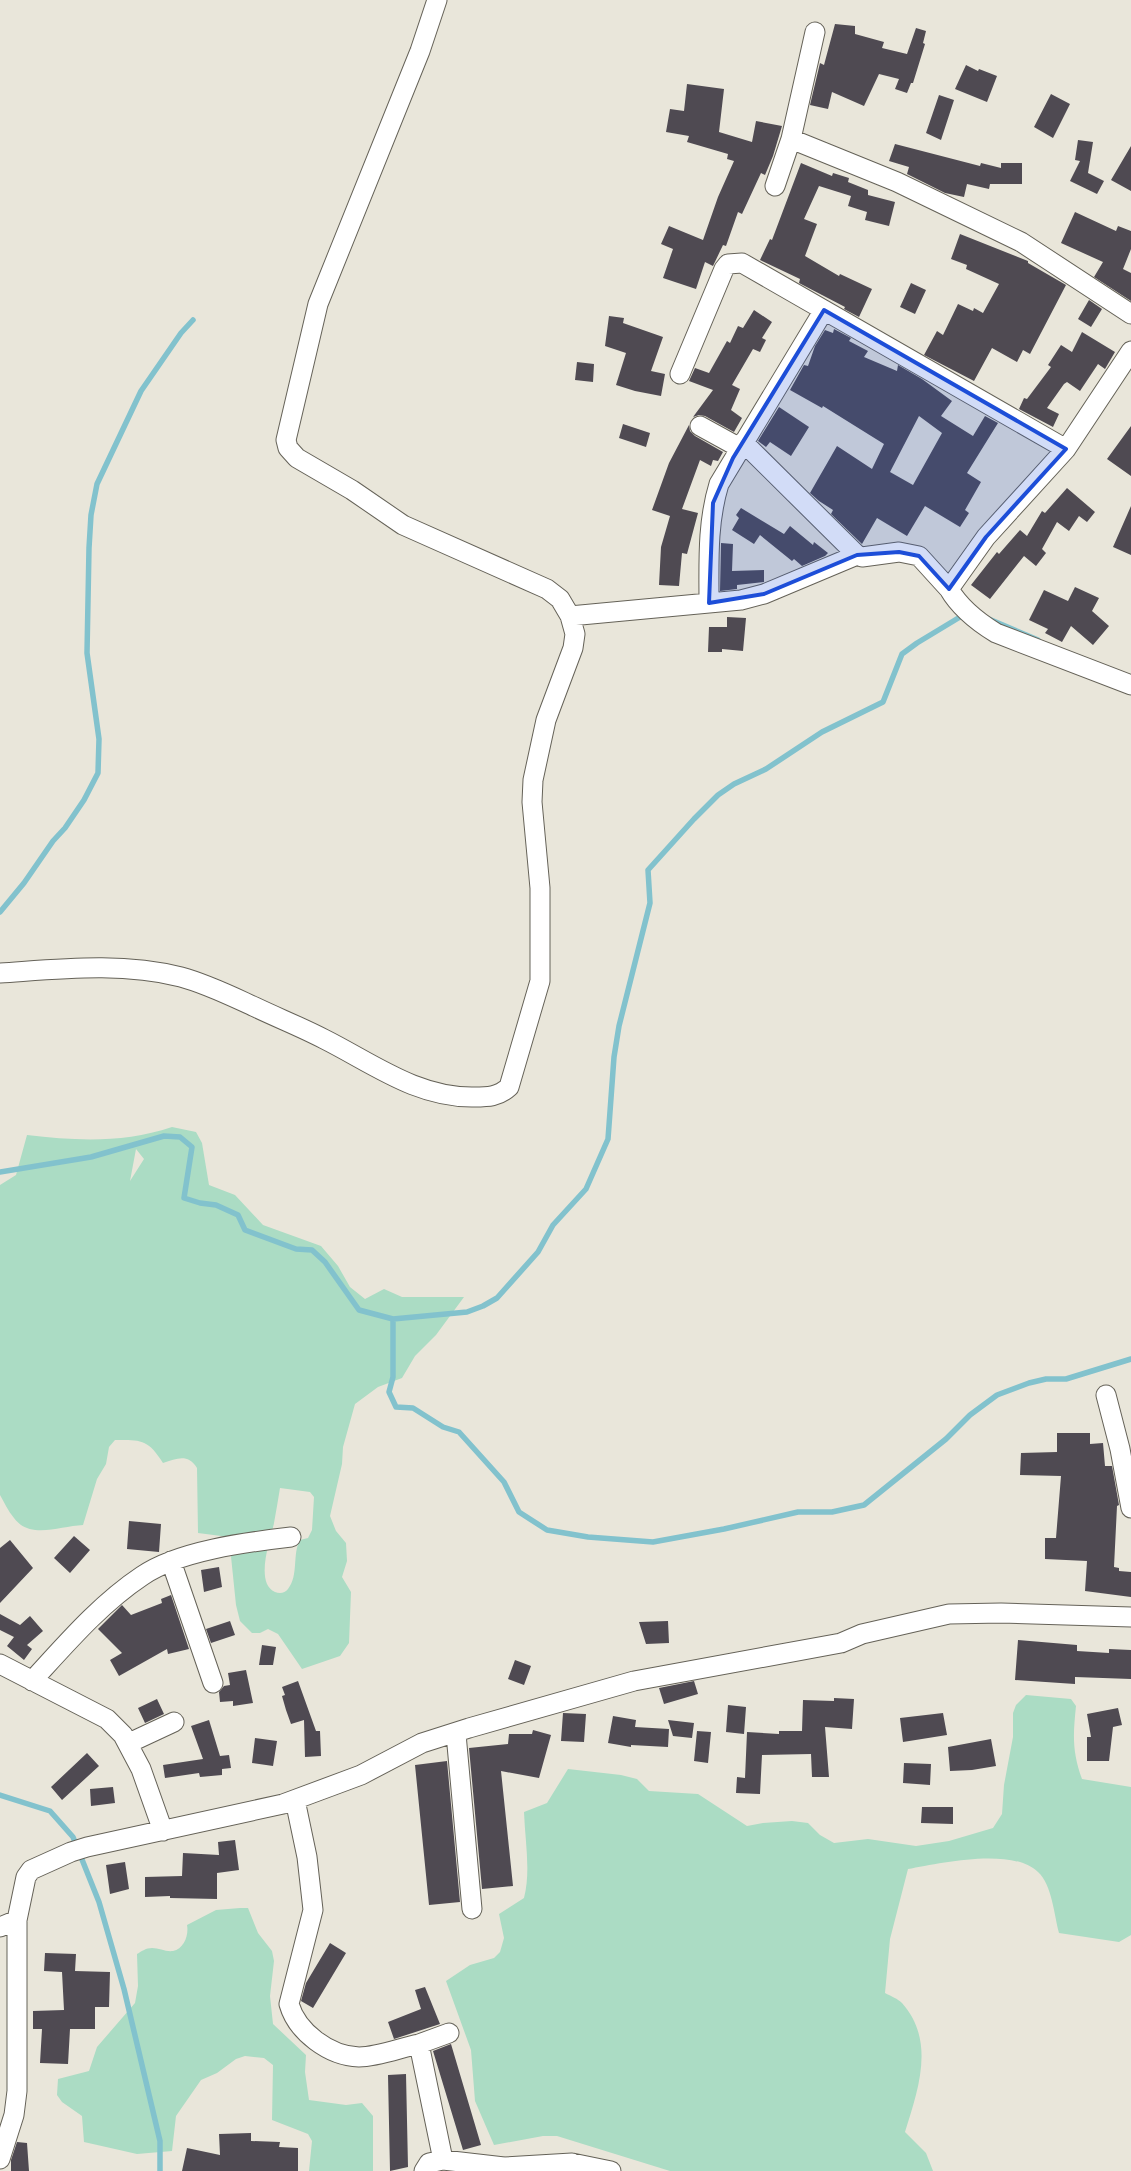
<svg xmlns="http://www.w3.org/2000/svg" width="1131" height="2171" font-family="'Roboto Condensed',sans-serif">
<style>
.green{fill:#abdcc4;fill-rule:evenodd}
.lines{fill:none;stroke-linecap:round;stroke-linejoin:round}
.stream{stroke:#82c2cd;stroke-width:5.5}
.building{fill:#4f4a52;fill-rule:evenodd}
.minor-casing{stroke:#656258;stroke-width:21}
.minor{stroke:#fff;stroke-width:19}
.marked{fill:#1d4ed8;fill-opacity:0.2;stroke:#1d4ed8;stroke-width:4;stroke-linejoin:round}
</style>
<rect width="100%" height="100%" fill="#e9e6da"/>
<path class="green" d="M 172,1127 L 196,1132 L 202,1143 L 209,1185 L 235,1195 L 263,1225 L 321,1246 L 338,1266 L 350,1287 L 365,1299 L 384,1289 L 402,1297 L 464,1297 L 436,1335 L 415,1356 L 402,1378 L 378,1387 L 355,1404 L 343,1447 L 342,1464 L 330,1516 L 336,1531 L 346,1543 L 347,1561 L 342,1577 L 351,1592 L 349,1643 L 340,1656 L 302,1669 L 278,1634 L 268,1629 L 260,1633 L 252,1633 L 240,1621 L 236,1605 L 229,1537 L 198,1533 L 197,1468 C 187,1453 177,1459 163,1463 C 148,1439 141,1440 115,1440 L 109,1447 L 106,1464 L 97,1479 L 83,1525 C 60,1526 30,1540 14,1518 C 8,1511 4,1502 0,1495 L 0,1185 L 16,1175 L 27,1135 C 78,1141 124,1143 172,1127 ZM 136,1149 L 144,1159 L 130,1181 ZM 280,1488 L 310,1492 L 314,1497 L 312,1530 L 308,1538 L 300,1540 C 292,1554 299,1575 288,1589 C 285,1593 280,1594 275,1592 C 254,1583 271,1538 274,1523 C 276,1512 278,1500 280,1488 Z
M 1026,1695 L 1071,1699 L 1076,1706 C 1073,1735 1072,1751 1082,1779 L 1131,1787 L 1131,1935 L 1119,1942 L 1059,1933 C 1054,1914 1052,1885 1038,1872 C 1012,1847 940,1863 908,1869 L 890,1939 L 885,1993 C 891,1996 898,1999 902,2003 C 936,2041 918,2090 905,2132 L 926,2153 L 933,2171 L 670,2171 L 557,2136 L 543,2136 L 494,2145 L 475,2101 L 471,2050 L 446,1981 L 470,1965 L 494,1958 L 500,1952 L 504,1938 L 499,1914 L 524,1898 C 531,1871 525,1841 524,1812 L 547,1803 L 568,1769 L 621,1775 L 637,1779 L 649,1791 L 698,1794 L 747,1826 L 763,1823 L 792,1821 L 808,1823 L 820,1835 L 834,1843 L 868,1839 L 916,1846 L 949,1841 L 993,1828 L 1002,1814 L 1004,1785 L 1013,1737 L 1013,1713 L 1016,1705 Z
M 240,1908 L 248,1908 L 258,1933 L 272,1951 L 274,1961 L 270,1996 L 273,2024 L 306,2055 L 305,2072 L 309,2100 L 346,2105 L 362,2103 L 373,2116 L 373,2171 L 309,2171 L 312,2141 L 308,2134 L 272,2120 L 273,2065 L 264,2058 L 245,2056 L 236,2059 L 217,2073 L 201,2080 L 176,2116 L 172,2151 L 137,2154 L 84,2142 L 82,2116 L 62,2102 L 57,2095 L 58,2079 L 89,2071 L 97,2047 L 135,2003 L 138,1986 L 137,1954 C 142,1951 146,1948 152,1948 C 159,1948 166,1952 173,1951 C 184,1949 189,1935 187,1925 L 216,1910 Z"/>
<g class="lines">
<path class="stream" d="M 984,617 L 1038,640
M 0,912 L 24,883 L 53,841 L 65,828 L 84,800 L 98,773 L 99,739 L 87,653 L 89,548 L 91,515 L 97,484 L 141,391 L 181,333 L 193,320
M 0,1172 L 91,1157 L 164,1136 L 180,1137 L 192,1147 L 184,1198 L 200,1203 L 216,1205 L 238,1215 L 245,1230 L 296,1249 L 312,1250 L 325,1262 L 359,1310 L 393,1319 L 467,1312 L 483,1306 L 497,1298 L 538,1252 L 553,1225 L 586,1189 L 608,1139 L 614,1057 L 619,1026 L 650,903 L 648,870 L 694,819 L 718,795 L 734,784 L 766,769 L 822,732 L 883,702 L 902,654 L 917,643 L 960,617 L 965,617
M 393,1319 L 393,1377 L 389,1392 L 396,1407 L 413,1408 L 443,1427 L 459,1432 L 504,1482 L 519,1512 L 547,1530 L 588,1537 L 653,1542 L 724,1529 L 798,1512 L 832,1512 L 864,1505 L 946,1439 L 970,1415 L 997,1395 L 1029,1383 L 1046,1379 L 1066,1379 L 1131,1359
M 0,1795 L 50,1811 L 73,1837 L 99,1902 L 124,1989 L 160,2141 L 160,2171"/>
</g>
<path class="building" d="M 835,24 L 855,26 L 855,34 L 884,42 L 882,48 L 907,54 L 916,28 L 926,31 L 923,43 L 925,44 L 913,83 L 911,83 L 907,93 L 895,89 L 899,79 L 879,74 L 864,106 L 832,92 L 828,109 L 810,105 L 820,63 L 824,65 Z
M 966,65 L 978,71 L 979,69 L 997,76 L 987,102 L 955,89 Z
M 687,84 L 724,89 L 719,132 L 752,142 L 756,121 L 782,126 L 773,156 L 765,175 L 761,173 L 742,214 L 738,212 L 726,246 L 723,245 L 713,266 L 705,262 L 696,289 L 663,278 L 673,249 L 661,244 L 669,226 L 703,240 L 718,197 L 734,161 L 727,159 L 728,154 L 687,142 L 689,136 L 666,132 L 670,109 L 684,111 Z
M 1051,94 L 1070,104 L 1053,138 L 1034,127 Z
M 939,95 L 954,100 L 941,140 L 926,133 Z
M 1078,140 L 1093,142 L 1088,173 L 1104,181 L 1097,194 L 1070,181 L 1080,161 L 1075,160 Z
M 895,144 L 980,166 L 981,163 L 1001,168 L 1001,163 L 1022,163 L 1022,184 L 990,184 L 989,189 L 967,184 L 964,197 L 945,193 L 907,174 L 909,167 L 889,161 Z
M 1131,146 L 1131,191 L 1111,180 Z
M 801,163 L 832,176 L 833,173 L 849,178 L 848,182 L 868,190 L 868,195 L 895,202 L 889,226 L 865,220 L 867,212 L 848,206 L 851,196 L 819,186 L 804,219 L 817,224 L 805,256 L 839,276 L 840,274 L 872,289 L 859,317 L 844,309 L 845,307 L 799,283 L 800,279 L 760,260 L 770,239 L 772,240 Z
M 1075,212 L 1116,231 L 1118,226 L 1131,231 L 1131,249 L 1123,269 L 1131,273 L 1131,301 L 1094,277 L 1103,262 L 1061,243 Z
M 960,234 L 1028,261 L 1028,263 L 1066,285 L 1030,354 L 1023,350 L 1017,362 L 992,348 L 974,381 L 924,355 L 937,331 L 943,335 L 958,304 L 973,311 L 974,308 L 983,313 L 999,284 L 966,269 L 967,265 L 951,259 Z
M 911,283 L 926,290 L 915,314 L 900,307 Z
M 1089,300 L 1102,309 L 1091,327 L 1078,319 Z
M 754,310 L 772,322 L 762,338 L 766,340 L 760,352 L 753,349 L 732,385 L 740,389 L 731,410 L 742,418 L 734,432 L 705,416 L 699,415 L 693,417 L 713,390 L 689,381 L 695,368 L 709,373 L 727,341 L 730,343 L 738,326 L 743,328 Z
M 609,316 L 624,318 L 623,323 L 663,337 L 651,371 L 665,374 L 661,396 L 635,391 L 616,385 L 626,353 L 605,346 Z
M 834,329 L 851,338 L 849,341 L 868,351 L 864,357 L 897,371 L 898,365 L 922,379 L 952,401 L 941,416 L 973,436 L 985,416 L 998,423 L 967,473 L 981,482 L 965,510 L 969,513 L 960,527 L 925,506 L 907,536 L 877,518 L 862,544 L 831,514 L 833,510 L 819,501 L 810,493 L 837,446 L 872,469 L 884,444 L 823,406 L 822,408 L 790,390 L 804,365 L 808,366 L 815,346 L 825,330 L 833,333 ZM 919,416 L 942,433 L 913,485 L 890,472 Z
M 1082,332 L 1115,352 L 1105,369 L 1098,364 L 1080,391 L 1067,382 L 1064,384 L 1047,408 L 1059,414 L 1053,427 L 1019,409 L 1024,398 L 1027,399 L 1051,367 L 1048,365 L 1061,345 L 1072,352 Z
M 577,362 L 594,364 L 593,382 L 575,380 Z
M 779,407 L 809,427 L 791,456 L 770,442 L 766,447 L 758,441 Z
M 623,424 L 650,433 L 646,447 L 619,438 Z
M 689,425 L 690,431 L 695,436 L 723,452 L 718,461 L 713,460 L 711,466 L 700,460 L 682,509 L 698,513 L 687,554 L 682,553 L 679,586 L 659,585 L 661,547 L 670,516 L 652,510 L 669,463 Z
M 1131,426 L 1131,476 L 1107,459 Z
M 1067,488 L 1095,512 L 1087,522 L 1079,516 L 1069,531 L 1057,522 L 1042,549 L 1046,553 L 1036,566 L 1024,556 L 990,599 L 971,585 L 997,552 L 999,554 L 1020,530 L 1027,536 L 1042,511 L 1045,513 Z
M 1131,506 L 1131,555 L 1113,547 Z
M 741,508 L 784,534 L 790,526 L 813,545 L 814,542 L 828,553 L 825,556 L 802,566 L 794,559 L 792,561 L 760,535 L 754,544 L 732,530 L 739,518 L 736,515 Z
M 721,543 L 733,544 L 732,571 L 764,570 L 764,582 L 737,585 L 737,589 L 720,591 Z
M 1075,587 L 1099,598 L 1092,611 L 1109,626 L 1093,645 L 1071,626 L 1062,642 L 1045,633 L 1048,629 L 1029,620 L 1044,590 L 1068,601 Z
M 727,617 L 746,618 L 743,651 L 722,649 L 722,652 L 708,652 L 709,627 L 727,627 Z
M 1057,1433 L 1090,1433 L 1090,1444 L 1103,1443 L 1105,1466 L 1112,1466 L 1119,1505 L 1117,1506 L 1114,1567 L 1119,1568 L 1119,1571 L 1131,1572 L 1131,1597 L 1085,1591 L 1087,1561 L 1045,1559 L 1045,1538 L 1056,1538 L 1061,1476 L 1020,1475 L 1021,1453 L 1057,1452 Z
M 129,1521 L 161,1524 L 159,1552 L 127,1549 Z
M 74,1536 L 90,1550 L 70,1573 L 54,1558 Z
M 10,1540 L 33,1568 L 0,1603 L 0,1548 Z
M 219,1567 L 222,1587 L 204,1592 L 201,1570 Z
M 171,1595 L 189,1649 L 168,1654 L 167,1649 L 119,1676 L 110,1660 L 122,1653 L 98,1629 L 122,1605 L 131,1615 L 162,1603 L 161,1599 Z
M 0,1614 L 20,1625 L 30,1616 L 43,1631 L 27,1645 L 32,1649 L 24,1660 L 7,1646 L 14,1637 L 0,1630 Z
M 230,1621 L 235,1635 L 211,1643 L 206,1629 Z
M 668,1621 L 669,1643 L 646,1644 L 639,1622 Z
M 1018,1640 L 1077,1645 L 1077,1651 L 1109,1653 L 1109,1649 L 1131,1650 L 1131,1679 L 1075,1677 L 1075,1684 L 1015,1680 Z
M 262,1645 L 276,1647 L 273,1665 L 259,1665 Z
M 515,1660 L 531,1666 L 524,1685 L 508,1679 Z
M 246,1670 L 253,1703 L 233,1706 L 233,1701 L 220,1702 L 219,1692 L 224,1686 L 230,1685 L 228,1673 Z
M 298,1681 L 316,1731 L 320,1731 L 321,1756 L 305,1757 L 304,1720 L 291,1724 L 286,1710 L 282,1696 L 285,1695 L 282,1687 Z
M 694,1681 L 698,1694 L 664,1704 L 659,1688 Z
M 834,1698 L 854,1699 L 852,1729 L 825,1727 L 829,1777 L 812,1777 L 811,1754 L 762,1755 L 760,1794 L 736,1793 L 737,1777 L 745,1778 L 747,1732 L 779,1734 L 779,1731 L 802,1731 L 803,1700 L 834,1701 Z
M 157,1699 L 164,1714 L 145,1723 L 138,1708 Z
M 728,1705 L 746,1707 L 744,1734 L 726,1732 Z
M 1118,1708 L 1122,1725 L 1113,1727 L 1109,1761 L 1087,1761 L 1087,1737 L 1091,1737 L 1087,1714 Z
M 563,1713 L 586,1714 L 584,1742 L 561,1741 Z
M 943,1713 L 947,1735 L 903,1742 L 900,1718 Z
M 613,1716 L 636,1720 L 635,1727 L 669,1729 L 668,1747 L 631,1745 L 631,1747 L 608,1743 Z
M 209,1720 L 220,1756 L 229,1755 L 231,1768 L 222,1769 L 222,1775 L 200,1777 L 199,1773 L 165,1778 L 163,1765 L 203,1759 L 191,1726 Z
M 668,1720 L 694,1723 L 692,1738 L 673,1736 Z
M 533,1730 L 551,1735 L 539,1778 L 501,1771 L 513,1886 L 482,1889 L 469,1748 L 508,1744 L 509,1734 L 532,1734 Z
M 697,1731 L 711,1732 L 708,1763 L 694,1761 Z
M 255,1738 L 277,1741 L 273,1766 L 252,1763 Z
M 991,1739 L 996,1766 L 972,1770 L 950,1771 L 948,1747 Z
M 87,1753 L 99,1766 L 62,1800 L 51,1787 Z
M 447,1761 L 460,1902 L 429,1905 L 415,1765 Z
M 904,1763 L 931,1764 L 930,1785 L 903,1783 Z
M 113,1787 L 115,1803 L 91,1806 L 90,1789 Z
M 922,1807 L 953,1807 L 953,1824 L 921,1823 Z
M 235,1840 L 239,1870 L 217,1873 L 217,1899 L 170,1898 L 170,1896 L 145,1897 L 145,1877 L 182,1876 L 183,1853 L 219,1855 L 218,1842 Z
M 125,1862 L 129,1889 L 110,1894 L 106,1865 Z
M 330,1943 L 346,1953 L 313,2008 L 301,2001 L 306,1983 Z
M 45,1953 L 76,1954 L 75,1971 L 110,1972 L 109,2007 L 95,2007 L 95,2029 L 70,2029 L 68,2064 L 40,2063 L 42,2029 L 33,2029 L 33,2011 L 64,2010 L 62,1972 L 44,1971 Z
M 425,1987 L 440,2024 L 394,2039 L 388,2022 L 421,2009 L 415,1990 Z
M 451,2044 L 481,2145 L 463,2150 L 433,2051 Z
M 406,2074 L 408,2167 L 390,2171 L 388,2075 Z
M 251,2133 L 251,2141 L 280,2142 L 279,2147 L 298,2148 L 298,2171 L 182,2171 L 187,2148 L 220,2155 L 219,2134 Z
M 17,2142 L 27,2143 L 29,2171 L 11,2171 L 11,2160 Z"/>
<g class="lines">
<defs>
<path id="minor" d="M 815,32 L 791,139 L 897,182 L 1021,242 L 1131,314
M 775,186 L 791,139
M 1131,351 L 1066,449 L 986,537 L 949,589 C 960,608 978,622 996,633 L 1131,685
M 680,374 L 724,269 L 728,264 L 742,263 L 1066,449
M 700,426 L 740,448
M 743,442 L 857,555
M 709,603 C 709,563 707,523 719,484 L 824,310
M 570,616 L 741,600 L 764,594 L 857,555 L 862,557 L 899,552 L 919,556 L 949,589
M 0,973 C 61,969 121,962 181,977 C 207,984 231,996 255,1007 C 278,1018 301,1027 324,1039 C 372,1063 417,1098 474,1097 C 488,1097 498,1097 509,1087 L 540,981 L 540,888 L 532,802 L 533,780 L 546,720 L 573,648 L 575,634 L 570,616 L 560,599 L 547,589 L 403,525 L 352,490 L 297,458 L 288,448 L 286,440 L 318,304 L 420,51 L 437,0
M 1106,1395 L 1120,1449 L 1131,1508
M 171,1561 L 213,1683
M 0,1664 L 107,1719 L 123,1735 L 141,1769 L 163,1831
M 32,1681 C 66,1644 100,1604 142,1576 C 178,1551 247,1542 291,1537
M 456,1734 L 472,1909
M 129,1743 L 174,1722
M 295,1800 L 307,1857 L 313,1910 L 289,2004 C 297,2032 329,2056 359,2057 C 378,2057 400,2048 419,2044 L 443,2160 L 429,2163 L 424,2171
M 0,1927 L 17,1920
M 419,2044 L 449,2033
M 0,2159 L 14,2115 L 17,2091 L 17,1920 L 26,1877 L 31,1870 L 71,1852 L 87,1847 L 283,1804 L 361,1775 L 422,1743 L 469,1728 L 634,1681 L 841,1643 L 862,1634 L 949,1614 L 1001,1613 L 1131,1617
M 443,2160 L 504,2167 L 572,2163 L 572,2171
M 572,2163 L 611,2171"/>
</defs>
<use href="#minor" class="minor-casing"/>
<use href="#minor" class="minor"/>
</g>
<path class="marked" d="M 824,310 L 1066,449 L 986,537 L 949,589 L 919,556 L 899,552 L 857,555 L 764,594 L 709,603 L 713,503 L 733,458 Z"/>
</svg>
